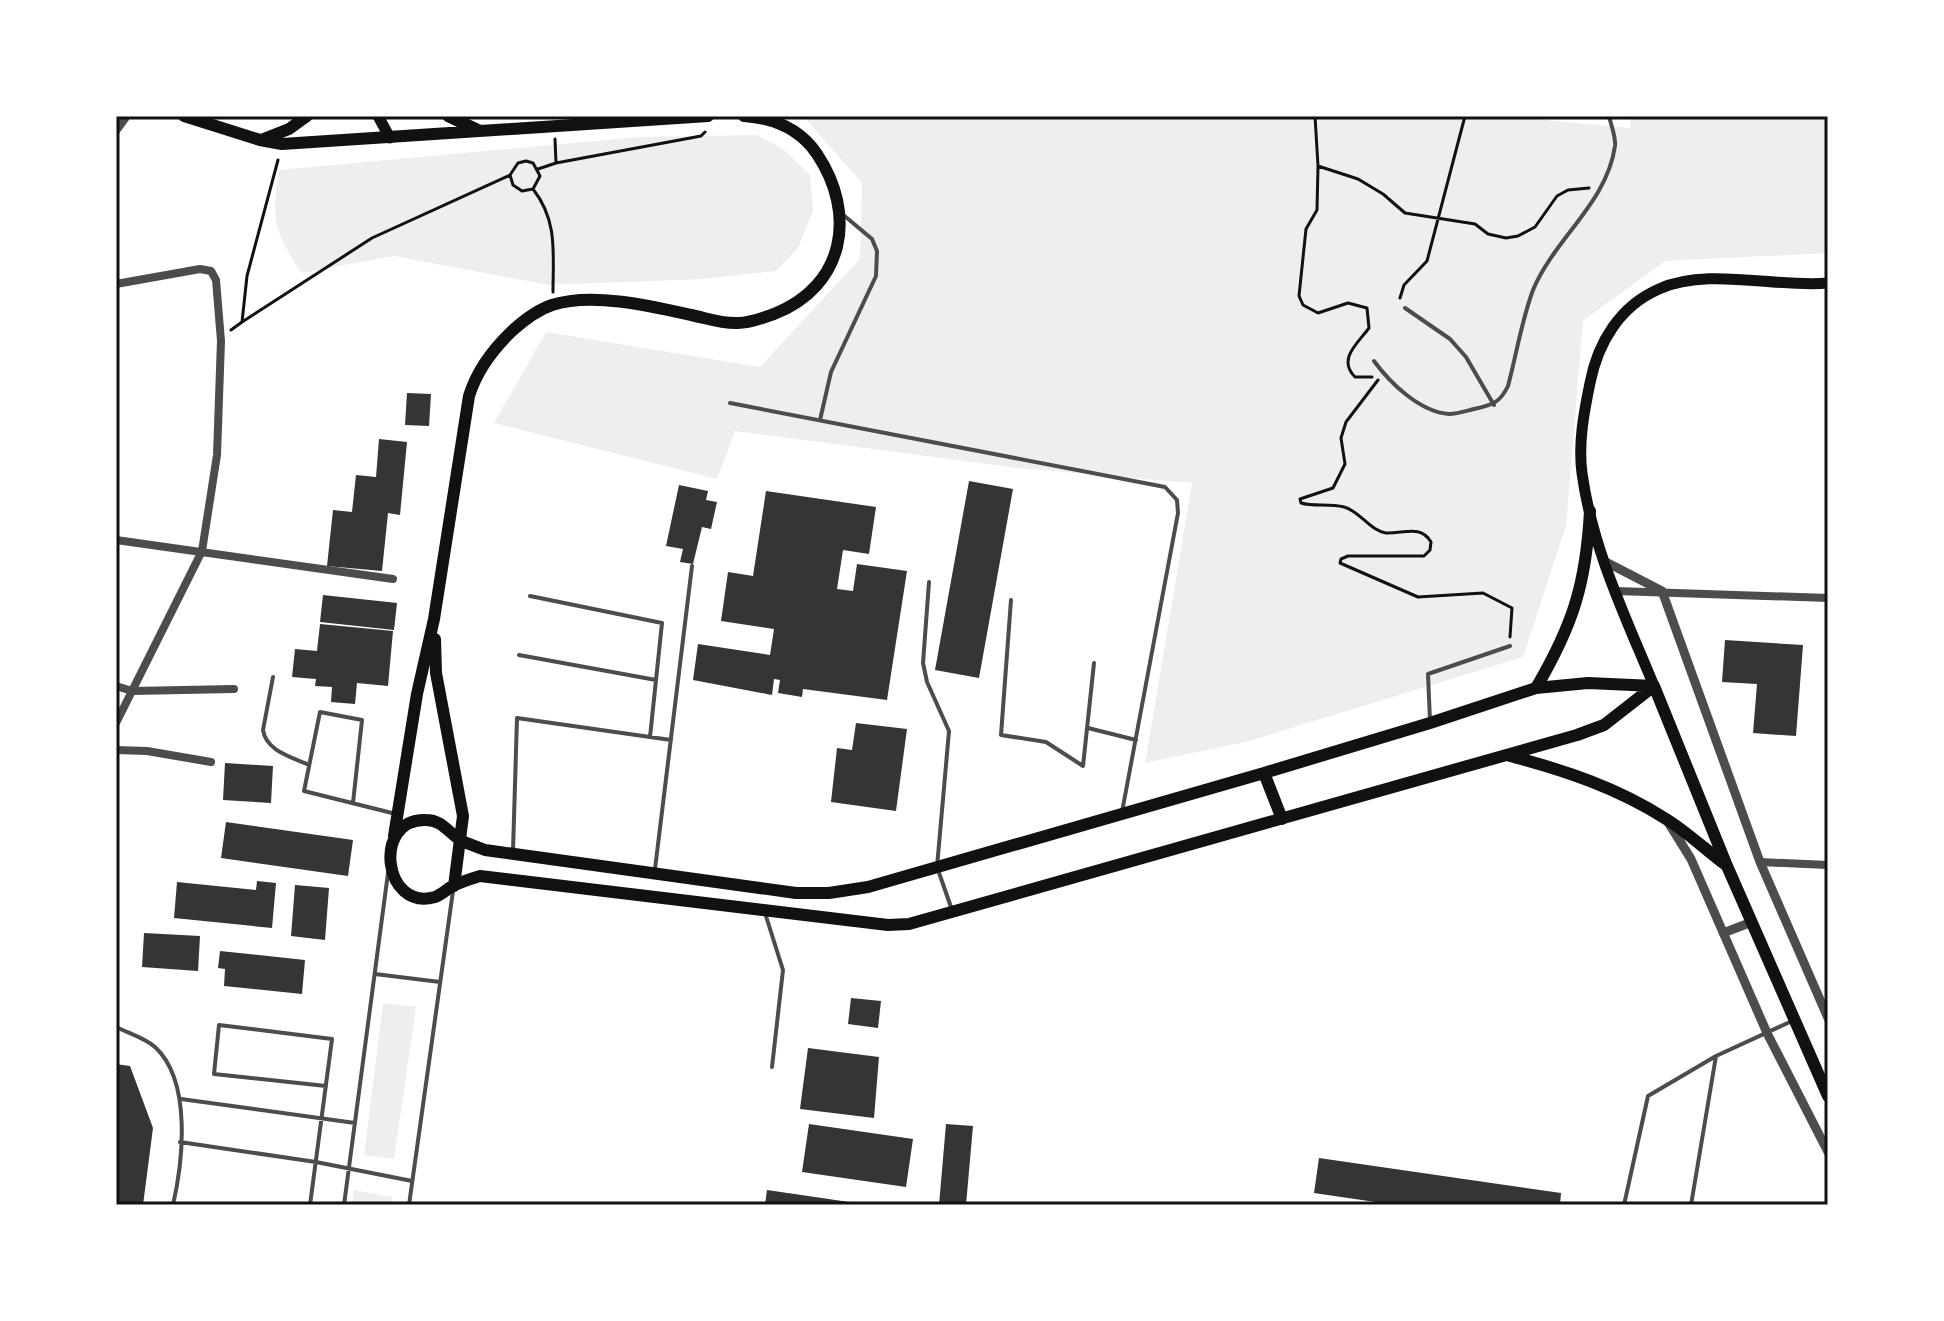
<svg xmlns="http://www.w3.org/2000/svg" width="1944" height="1321" font-family="'Archivo Narrow',sans-serif">
<style>
.green{fill:#eee}
.building{fill:#353535}
.lines{fill:none;stroke-linecap:round;stroke-linejoin:round}
.path{stroke:#111;stroke-width:3}
.service{stroke:#4c4c4c;stroke-width:4}
.minor{stroke:#4c4c4c;stroke-width:8}
.tertiary{stroke:#4c4c4c;stroke-width:9}
.secondary{stroke:#111;stroke-width:11}
.primary{stroke:#111;stroke-width:12}
.neatline{fill:none;stroke:#111;stroke-width:3}
</style>
<rect width="100%" height="100%" fill="#fff"/>
<path class="green" d="M 803,116 L 1503,116 L 1630,128 L 1631,116 L 1828,116 L 1828,253 L 1665,261 L 1583,321 L 1566,526 L 1523,657 L 1249,741 L 1145,763 L 1192,483 L 1018,468 L 735,431 L 717,479 L 494,423 L 546,332 L 760,367 L 860,259 L 862,183 Z
M 757,135 L 783,149 L 810,175 L 813,211 L 798,248 L 776,271 L 702,279 L 549,285 L 394,256 L 301,273 C 274,228 271,223 279,170 L 639,137 Z
M 383,1003 L 416,1007 L 394,1159 L 364,1155 Z
M 354,1190 L 392,1197 L 391,1205 L 352,1205 Z"/>
<path class="building" d="M 407,393 L 431,394 L 429,426 L 405,425 Z
M 379,439 L 407,442 L 400,515 L 388,513 L 382,571 L 327,566 L 333,510 L 352,512 L 356,475 L 376,477 Z
M 969,481 L 1013,489 L 979,678 L 935,670 Z
M 679,485 L 708,491 L 706,500 L 717,502 L 711,529 L 702,527 L 693,564 L 680,562 L 683,549 L 666,546 Z
M 766,491 L 876,507 L 869,554 L 843,550 L 837,589 L 853,591 L 857,564 L 907,571 L 887,700 L 803,689 L 802,697 L 778,693 L 780,680 L 774,679 L 772,695 L 693,680 L 698,644 L 770,655 L 774,629 L 721,621 L 728,572 L 753,576 Z
M 323,595 L 397,603 L 394,630 L 320,622 Z
M 320,624 L 393,631 L 388,686 L 357,683 L 355,704 L 331,702 L 332,687 L 315,686 L 316,679 L 292,677 L 295,649 L 317,651 Z
M 1725,640 L 1803,645 L 1796,736 L 1753,733 L 1757,684 L 1722,682 Z
M 856,723 L 907,729 L 896,811 L 831,802 L 837,748 L 852,750 Z
M 225,763 L 273,766 L 271,803 L 223,800 Z
M 226,822 L 353,840 L 348,876 L 221,858 Z
M 257,881 L 276,883 L 272,928 L 174,918 L 177,882 L 256,890 Z
M 295,885 L 329,888 L 325,940 L 291,936 Z
M 144,933 L 200,936 L 198,971 L 142,967 Z
M 220,951 L 305,960 L 302,994 L 224,986 L 225,969 L 218,968 Z
M 851,998 L 881,1001 L 878,1028 L 848,1024 Z
M 808,1048 L 879,1057 L 874,1118 L 800,1109 Z
M 116,1064 L 130,1066 L 153,1128 L 143,1205 L 116,1205 Z
M 809,1124 L 913,1139 L 906,1187 L 802,1172 Z
M 946,1124 L 973,1126 L 966,1205 L 939,1205 Z
M 1319,1158 L 1561,1193 L 1560,1205 L 1396,1205 L 1314,1193 Z
M 767,1190 L 856,1203 L 856,1205 L 765,1205 Z"/>
<g class="lines">
<path class="path" d="M 1315,116 L 1318,166 L 1317,210 L 1306,229 L 1299,296 L 1303,305 L 1318,313 L 1348,303 L 1367,308 L 1369,328 C 1358,343 1337,359 1355,377 L 1372,377
M 555,139 L 556,163
M 1318,166 L 1358,179 L 1383,194 L 1405,213 L 1475,224 L 1488,234 L 1506,238 L 1518,236 L 1535,227 L 1557,196 L 1568,190 L 1589,188
M 538,169 L 556,163 L 701,136 L 705,132
M 533,189 C 558,221 553,253 553,292
M 1400,298 L 1404,285 L 1427,261 L 1465,116
M 242,322 L 372,238 L 510,175 L 518,163 L 526,161 L 533,163 L 540,176 L 533,189 L 522,191 L 513,185 L 510,175
M 231,330 L 242,322 L 247,276 L 278,160
M 1378,380 L 1346,422 L 1341,438 L 1345,464 L 1333,488 L 1300,499 L 1301,503 C 1314,507 1329,503 1344,507 C 1360,511 1370,531 1386,533 C 1403,534 1421,524 1431,542 L 1430,550 L 1424,556 L 1348,556 L 1341,559 L 1340,563 L 1418,597 L 1483,593 L 1512,608 L 1510,637"/>
<path class="service" d="M 1405,308 L 1450,339 L 1466,357 L 1494,405
M 1374,361 C 1390,383 1420,412 1449,414 C 1457,414 1466,411 1474,409 C 1492,405 1500,403 1508,386 C 1516,356 1522,319 1533,290 C 1554,239 1607,203 1615,146 C 1616,137 1611,125 1609,116
M 730,403 L 1165,487 L 1177,500 L 1178,513 L 1122,812
M 820,420 L 831,372 L 876,276 L 877,251 L 872,239 L 841,213
M 929,582 L 923,663 L 927,682 L 949,731 L 937,867 L 952,910
M 530,596 L 662,623 L 650,737
M 1011,600 L 1001,735 L 1046,742 L 1083,766 L 1094,663
M 519,655 L 656,680
M 273,677 L 263,730 C 266,751 292,757 309,765
M 1430,721 L 1428,674 L 1510,646
M 1088,728 L 1136,740
M 353,803 L 362,720 L 320,712 L 304,791 L 396,814
M 513,851 L 517,718 L 671,740
M 655,869 L 692,566
M 765,913 L 783,970 L 772,1067
M 375,974 L 440,982
M 116,1027 C 128,1033 145,1038 155,1047 C 192,1081 183,1161 173,1205
M 181,1099 L 355,1123
M 180,1142 L 316,1162 L 412,1181
M 310,1205 C 317,1150 325,1094 332,1039 L 219,1025 L 214,1074 L 326,1086
M 344,1205 L 388,873
M 409,1205 L 453,891
M 1624,1205 L 1648,1096 L 1716,1056 L 1792,1021
M 1691,1205 L 1716,1056"/>
<path class="minor" d="M 116,131 L 127,116
M 116,284 L 200,269 L 211,271 L 216,280 L 221,341 L 217,455 L 202,551 L 116,723
M 116,540 L 393,579
M 1616,591 L 1828,598
M 116,686 L 132,691 L 234,689
M 116,750 L 147,751 L 211,762
M 1760,862 L 1828,865"/>
<path class="tertiary" d="M 1604,561 L 1662,591 L 1760,862 L 1828,1018
M 1668,822 L 1691,859 L 1767,1033 L 1828,1152
M 1723,933 L 1752,922"/>
<path class="secondary" d="M 378,116 L 390,138
M 1654,686 C 1626,618 1592,548 1582,473 C 1578,443 1584,412 1590,383 C 1598,342 1620,306 1659,289 C 1708,267 1775,288 1828,283"/>
<path class="primary" d="M 184,116 L 260,140 L 282,144 L 708,116
M 448,116 L 480,131
M 261,140 L 289,129 L 307,116
M 435,639 L 436,673 L 463,816 L 454,886
M 1588,683 L 1654,686 L 1604,725 L 1577,735 L 909,924 L 888,925 L 480,876 C 470,879 460,882 451,887 C 446,890 441,895 435,897 C 383,912 372,818 426,820 C 443,820 448,833 462,841 C 469,844 477,847 485,850 L 796,893 L 829,893 L 868,887 L 1264,773 L 1430,723 L 1536,688 Z
M 1654,686 L 1727,866 L 1828,1096
M 1536,688 C 1573,625 1586,584 1590,511
M 1510,756 C 1564,770 1618,788 1666,819 C 1687,832 1706,850 1726,865
M 1264,773 L 1282,819
M 394,836 L 417,694 L 434,619 L 469,396 C 477,370 492,350 512,331 C 523,321 537,310 552,305 C 592,292 651,306 691,315 C 706,318 722,324 738,323 C 750,323 763,318 774,314 C 845,286 857,214 817,154 C 800,129 773,118 744,116"/>
</g>
<rect width="1944" height="1321" fill="none" stroke="#ffffff" stroke-width="236"/>
<rect x="118" y="118" width="1708" height="1085" class="neatline"/>
</svg>
